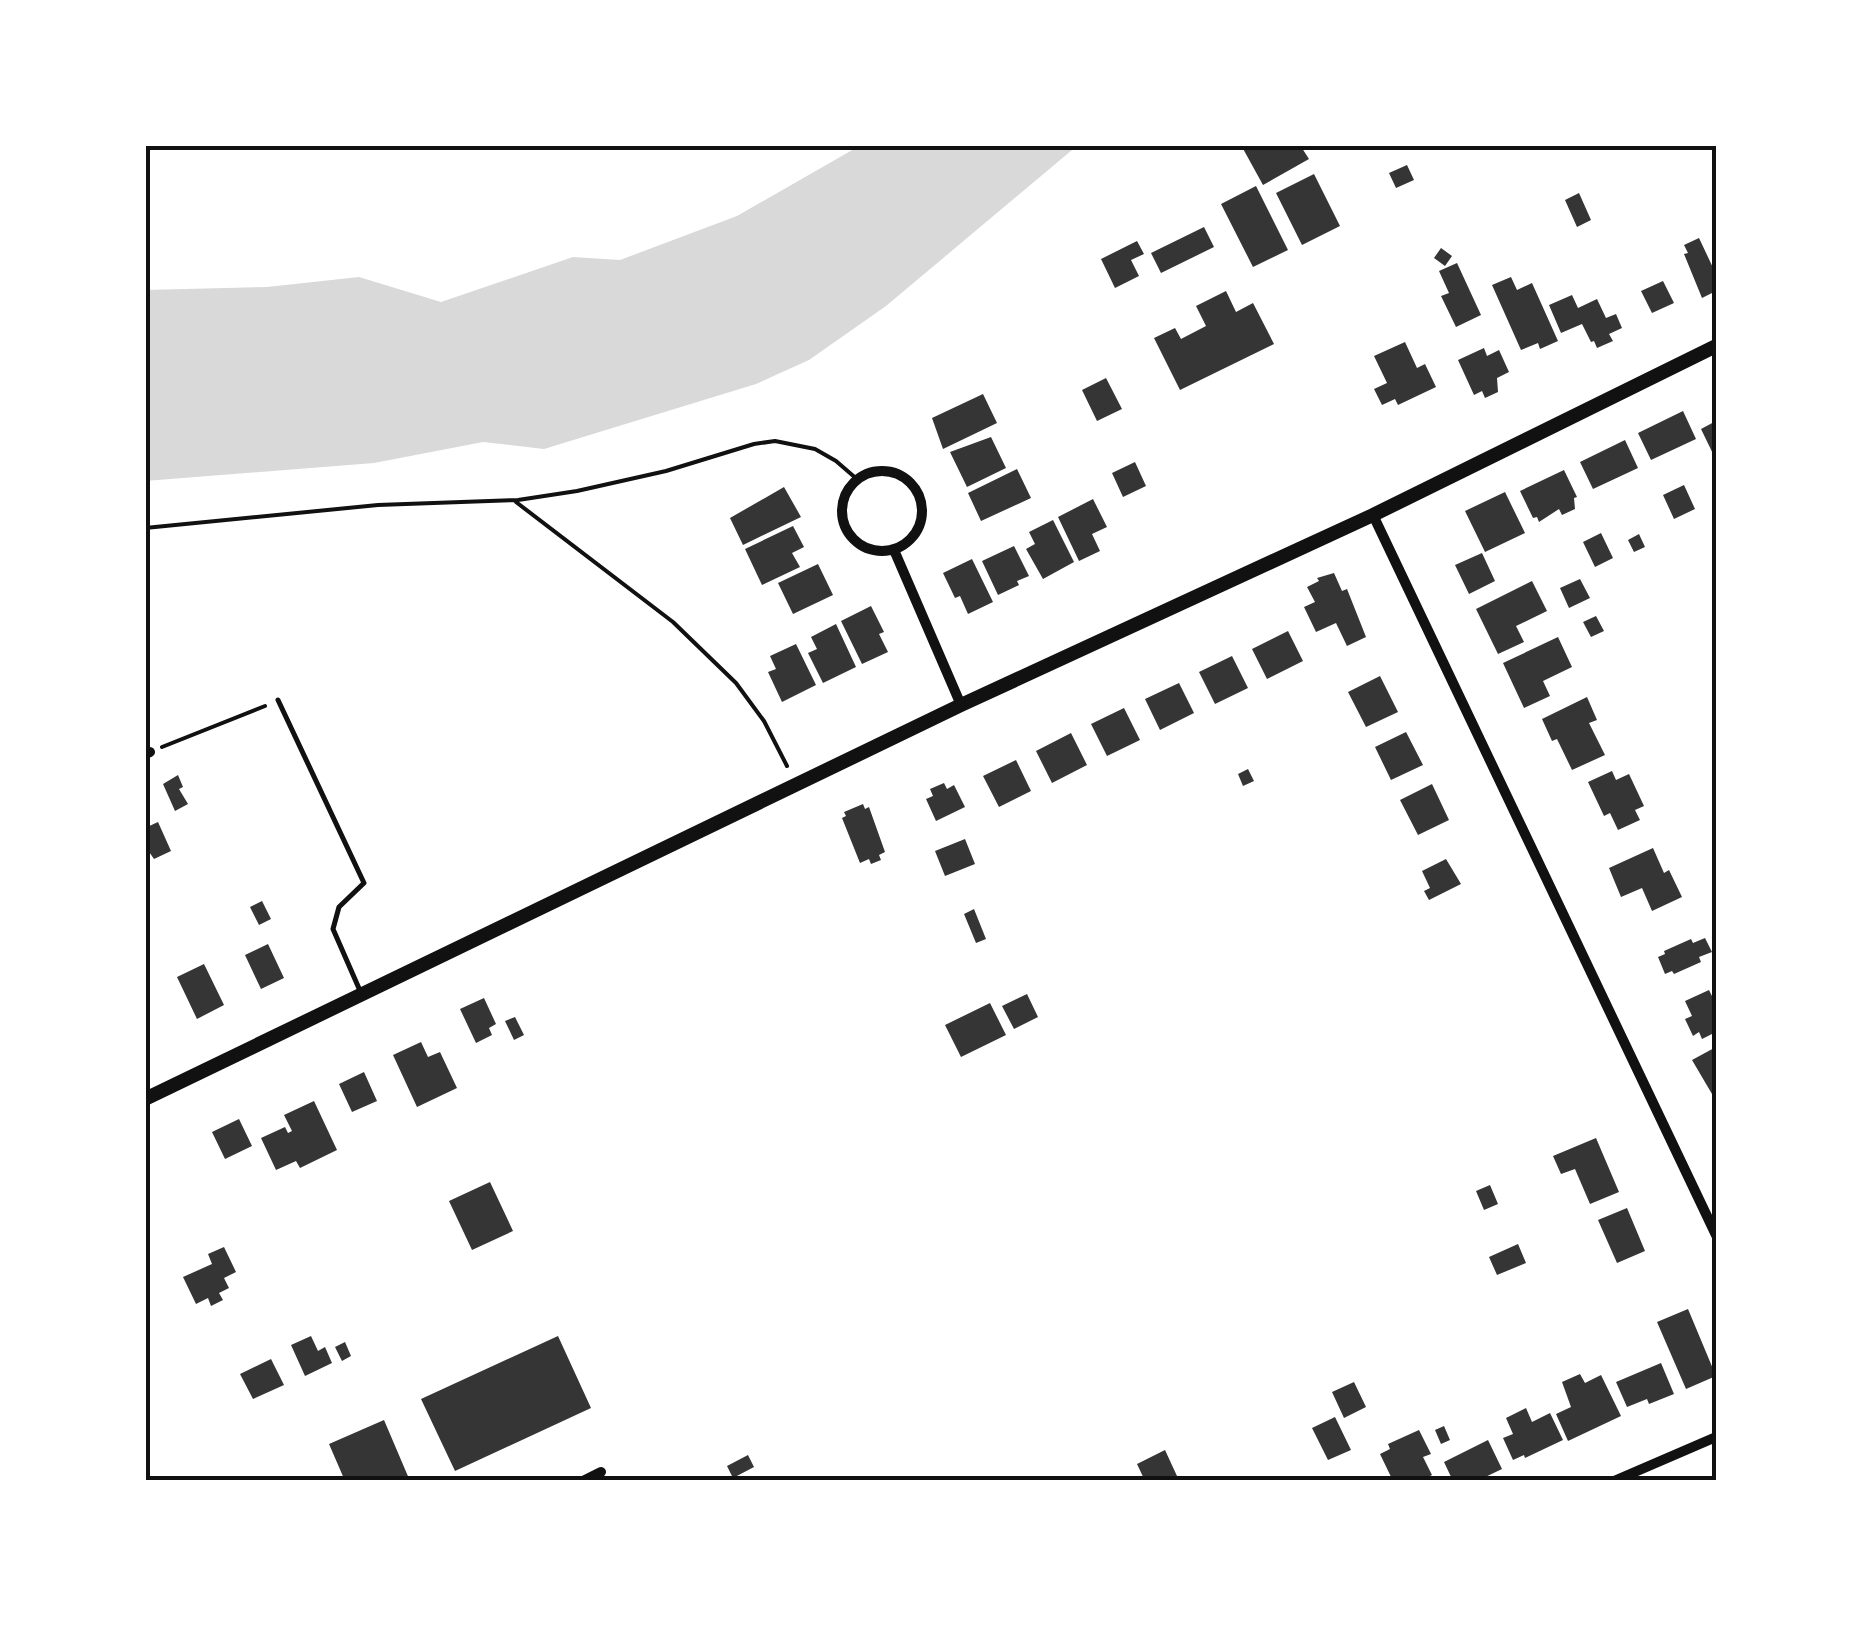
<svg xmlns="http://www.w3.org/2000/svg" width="1861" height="1626" font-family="'IBM Plex Sans',sans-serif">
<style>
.water{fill:#d9d9d9}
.building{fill:#353535}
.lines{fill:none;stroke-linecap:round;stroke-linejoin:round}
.path{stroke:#111;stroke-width:4}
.service{stroke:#111;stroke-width:5}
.minor{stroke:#111;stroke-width:10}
.secondary{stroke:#111;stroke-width:14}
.neatline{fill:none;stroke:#111;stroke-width:4}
</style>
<rect width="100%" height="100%" fill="#fff"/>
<path class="water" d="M 861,145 L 1078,145 L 886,306 L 809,360 L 756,384 L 544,449 L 483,442 L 374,463 L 145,481 L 145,290 L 267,287 L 359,277 L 441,302 L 573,257 L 620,260 L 737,216 Z"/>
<path class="building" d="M 1241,145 L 1300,145 L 1309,159 L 1263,185 Z
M 1407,165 L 1414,180 L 1396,188 L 1389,173 Z
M 1314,174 L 1340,226 L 1302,245 L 1276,193 Z
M 1256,186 L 1288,250 L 1253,267 L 1221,204 Z
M 1579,193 L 1591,220 L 1577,227 L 1565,200 Z
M 1204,227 L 1214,247 L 1161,273 L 1151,253 Z
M 1699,238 L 1716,274 L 1716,291 L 1702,298 L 1684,254 L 1688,253 L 1684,245 Z
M 1137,241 L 1144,254 L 1131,260 L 1139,276 L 1115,288 L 1101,259 Z
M 1441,248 L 1452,256 L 1445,266 L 1434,258 Z
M 1457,263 L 1481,315 L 1456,327 L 1441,296 L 1449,293 L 1439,271 Z
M 1511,277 L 1517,290 L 1532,283 L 1558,341 L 1540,349 L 1538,343 L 1521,350 L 1492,285 Z
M 1663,281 L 1674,303 L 1652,313 L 1641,291 Z
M 1226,291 L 1236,312 L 1253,303 L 1274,344 L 1180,390 L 1154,338 L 1175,328 L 1181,339 L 1206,326 L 1196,306 Z
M 1572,295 L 1578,308 L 1597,299 L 1606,318 L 1616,314 L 1622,328 L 1609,334 L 1613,341 L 1597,348 L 1594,341 L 1591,342 L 1582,324 L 1561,333 L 1549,305 Z
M 1405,342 L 1417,368 L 1425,364 L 1436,387 L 1398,405 L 1395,399 L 1382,405 L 1374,389 L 1387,383 L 1374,356 Z
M 1484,348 L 1487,356 L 1499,350 L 1509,372 L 1497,378 L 1498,392 L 1485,398 L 1482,391 L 1474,395 L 1458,360 Z
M 1106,378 L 1122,409 L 1097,421 L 1082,390 Z
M 983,394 L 997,423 L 943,449 L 932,418 Z
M 1683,411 L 1696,439 L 1651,460 L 1638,433 Z
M 1716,421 L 1716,460 L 1701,429 Z
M 991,437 L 1006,468 L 967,487 L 950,452 Z
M 1625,440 L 1638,468 L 1593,489 L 1580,462 Z
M 1135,462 L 1146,486 L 1123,497 L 1112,473 Z
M 1017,469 L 1031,498 L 981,521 L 968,493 Z
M 1564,470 L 1577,497 L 1574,498 L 1575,509 L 1562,515 L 1559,509 L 1539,522 L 1537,517 L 1533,518 L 1520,491 Z
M 1684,485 L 1695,509 L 1674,519 L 1663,495 Z
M 784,487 L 801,517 L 743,545 L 730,518 Z
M 1505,492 L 1525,533 L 1485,552 L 1465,511 Z
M 1093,499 L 1107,527 L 1092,534 L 1100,551 L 1079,561 L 1058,517 Z
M 1053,520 L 1074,562 L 1043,579 L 1026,549 L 1035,544 L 1029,532 Z
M 793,526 L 804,547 L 792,553 L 800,567 L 762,585 L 745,549 Z
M 1601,533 L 1613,558 L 1595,567 L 1583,542 Z
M 1639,534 L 1645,547 L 1634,552 L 1628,540 Z
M 1014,546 L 1029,576 L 1017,581 L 1019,585 L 998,595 L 982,561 Z
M 1482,553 L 1495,581 L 1469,594 L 1455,565 Z
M 972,559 L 993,602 L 968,614 L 960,596 L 955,598 L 943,573 Z
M 818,564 L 833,595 L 793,614 L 778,583 Z
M 1334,573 L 1342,591 L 1347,589 L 1366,637 L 1347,646 L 1336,623 L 1316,632 L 1304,607 L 1315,602 L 1307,587 L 1319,581 L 1317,578 Z
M 1580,579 L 1590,598 L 1569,608 L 1560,588 Z
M 1532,581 L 1547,611 L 1516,626 L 1524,642 L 1498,654 L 1476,609 Z
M 871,606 L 884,632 L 879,634 L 888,652 L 862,664 L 841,621 Z
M 1596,616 L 1604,631 L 1591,637 L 1583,622 Z
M 836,624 L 856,667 L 823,683 L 808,653 L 817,649 L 811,637 Z
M 1288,631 L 1303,661 L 1267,679 L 1252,649 Z
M 1558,637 L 1572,667 L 1543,681 L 1550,696 L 1524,708 L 1503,663 Z
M 796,644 L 816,685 L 782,702 L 768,672 L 776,669 L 770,656 Z
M 1232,656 L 1248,688 L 1215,704 L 1199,672 Z
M 1380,676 L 1398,712 L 1366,727 L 1348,692 Z
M 1179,683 L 1194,713 L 1160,730 L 1145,699 Z
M 1587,697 L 1597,720 L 1589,723 L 1605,755 L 1572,770 L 1557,739 L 1552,741 L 1542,719 Z
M 1124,708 L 1140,740 L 1107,756 L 1091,724 Z
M 1406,732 L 1423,765 L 1391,780 L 1375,747 Z
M 1071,733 L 1087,765 L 1052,783 L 1036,751 Z
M 1016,760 L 1031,791 L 999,807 L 983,776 Z
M 1248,769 L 1254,781 L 1243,786 L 1238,774 Z
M 1612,771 L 1616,780 L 1629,774 L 1644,806 L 1635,810 L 1640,820 L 1618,830 L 1610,813 L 1604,816 L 1588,782 Z
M 178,775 L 183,787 L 179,789 L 188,804 L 175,811 L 163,784 Z
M 944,783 L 947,789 L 954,785 L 965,807 L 936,821 L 926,799 L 933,796 L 930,789 Z
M 1432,784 L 1449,820 L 1418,835 L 1400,800 Z
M 863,804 L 865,809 L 869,807 L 885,852 L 879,855 L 881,860 L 871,864 L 869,859 L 860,863 L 842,818 L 846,816 L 844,812 Z
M 158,822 L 171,851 L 154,859 L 145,846 L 145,828 Z
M 965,839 L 975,864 L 945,876 L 935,851 Z
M 1653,848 L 1664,873 L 1669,870 L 1682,897 L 1652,911 L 1642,888 L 1621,897 L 1609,868 Z
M 1446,859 L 1461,884 L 1429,900 L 1424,891 L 1430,888 L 1422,871 Z
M 262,901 L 271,919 L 259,925 L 250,907 Z
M 974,909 L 986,939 L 976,943 L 964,914 Z
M 1705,938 L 1712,952 L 1699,957 L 1701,962 L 1674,974 L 1672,971 L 1665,974 L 1658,957 L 1665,954 L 1664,951 L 1691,939 L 1693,943 Z
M 268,944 L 284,978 L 261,989 L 245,955 Z
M 204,964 L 224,1005 L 197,1019 L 177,977 Z
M 1709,990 L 1716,1004 L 1716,1032 L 1702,1039 L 1699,1032 L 1693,1036 L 1685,1019 L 1692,1016 L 1685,1001 Z
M 1027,994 L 1038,1017 L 1014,1029 L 1002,1006 Z
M 484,998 L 496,1024 L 489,1028 L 492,1035 L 476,1043 L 460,1009 Z
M 990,1003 L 1006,1035 L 961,1057 L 945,1025 Z
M 515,1017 L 524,1035 L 514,1040 L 505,1021 Z
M 421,1042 L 428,1057 L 440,1052 L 457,1088 L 417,1107 L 393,1055 Z
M 1716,1047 L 1716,1092 L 1712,1094 L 1692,1060 Z
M 364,1072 L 377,1101 L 352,1112 L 339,1084 Z
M 314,1101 L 337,1150 L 300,1168 L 296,1161 L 276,1170 L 261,1138 L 285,1127 L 288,1133 L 292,1131 L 284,1115 Z
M 239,1119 L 252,1146 L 225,1159 L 212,1132 Z
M 1596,1138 L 1619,1192 L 1590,1204 L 1575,1169 L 1561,1174 L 1553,1156 Z
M 490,1182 L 513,1231 L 472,1250 L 449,1201 Z
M 1490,1185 L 1498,1204 L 1484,1210 L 1476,1191 Z
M 1627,1208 L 1645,1251 L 1617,1263 L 1598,1220 Z
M 1518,1244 L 1526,1263 L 1497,1275 L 1489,1257 Z
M 224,1247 L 236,1272 L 224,1278 L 229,1288 L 219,1293 L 223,1300 L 211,1306 L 208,1298 L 196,1304 L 183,1277 L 212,1264 L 208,1254 Z
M 1688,1309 L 1716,1376 L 1686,1389 L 1657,1322 Z
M 311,1336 L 318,1351 L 325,1347 L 332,1363 L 305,1376 L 291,1345 Z
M 558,1336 L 591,1408 L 455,1471 L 421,1399 Z
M 345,1342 L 351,1356 L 342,1361 L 335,1347 Z
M 271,1359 L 284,1385 L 253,1399 L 240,1374 Z
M 1661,1363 L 1674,1394 L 1649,1404 L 1647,1399 L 1627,1407 L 1616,1382 Z
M 1580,1374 L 1585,1383 L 1601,1375 L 1621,1416 L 1568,1441 L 1556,1414 L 1571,1407 L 1562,1382 Z
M 1354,1382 L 1366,1407 L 1344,1418 L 1332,1392 Z
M 1526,1408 L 1532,1422 L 1550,1413 L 1563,1440 L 1525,1458 L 1524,1455 L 1513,1460 L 1503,1438 L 1513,1434 L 1506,1418 Z
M 1335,1417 L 1351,1450 L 1328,1460 L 1312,1428 Z
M 384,1420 L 410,1481 L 345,1481 L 329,1444 Z
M 1444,1426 L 1450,1440 L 1441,1444 L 1435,1430 Z
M 1419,1430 L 1431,1454 L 1423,1457 L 1432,1475 L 1420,1481 L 1393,1481 L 1380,1454 L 1390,1449 L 1388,1444 Z
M 1488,1440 L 1502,1469 L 1477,1481 L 1453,1481 L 1444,1462 Z
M 1165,1450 L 1177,1476 L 1166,1481 L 1145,1481 L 1137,1464 Z
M 748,1455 L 754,1467 L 733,1478 L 727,1466 Z"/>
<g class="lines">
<path class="path" d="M 516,502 L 673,622 L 736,683 L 764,721 L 787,766
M 145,528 L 378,505 L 518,500 L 577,491 L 666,471 L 754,444 L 775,441 L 815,449 L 836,461 L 858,480
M 162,747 L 265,706"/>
<path class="service" d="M 278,700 L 364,883 L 339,907 L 333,929 L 361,993"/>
<path class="minor" d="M842 511a40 40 0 1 1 80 0a40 40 0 1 1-80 0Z
M 1373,515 L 1716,1235
M 894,550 L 961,705
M 145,754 L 150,752
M 583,1481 L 601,1472
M 1614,1481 L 1716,1437"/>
<path class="secondary" d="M 145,1099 L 961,705 L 1373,515 L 1716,346"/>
</g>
<rect width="1861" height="1626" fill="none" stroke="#ffffff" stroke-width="295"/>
<rect x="148" y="148" width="1566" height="1330" class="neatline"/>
</svg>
